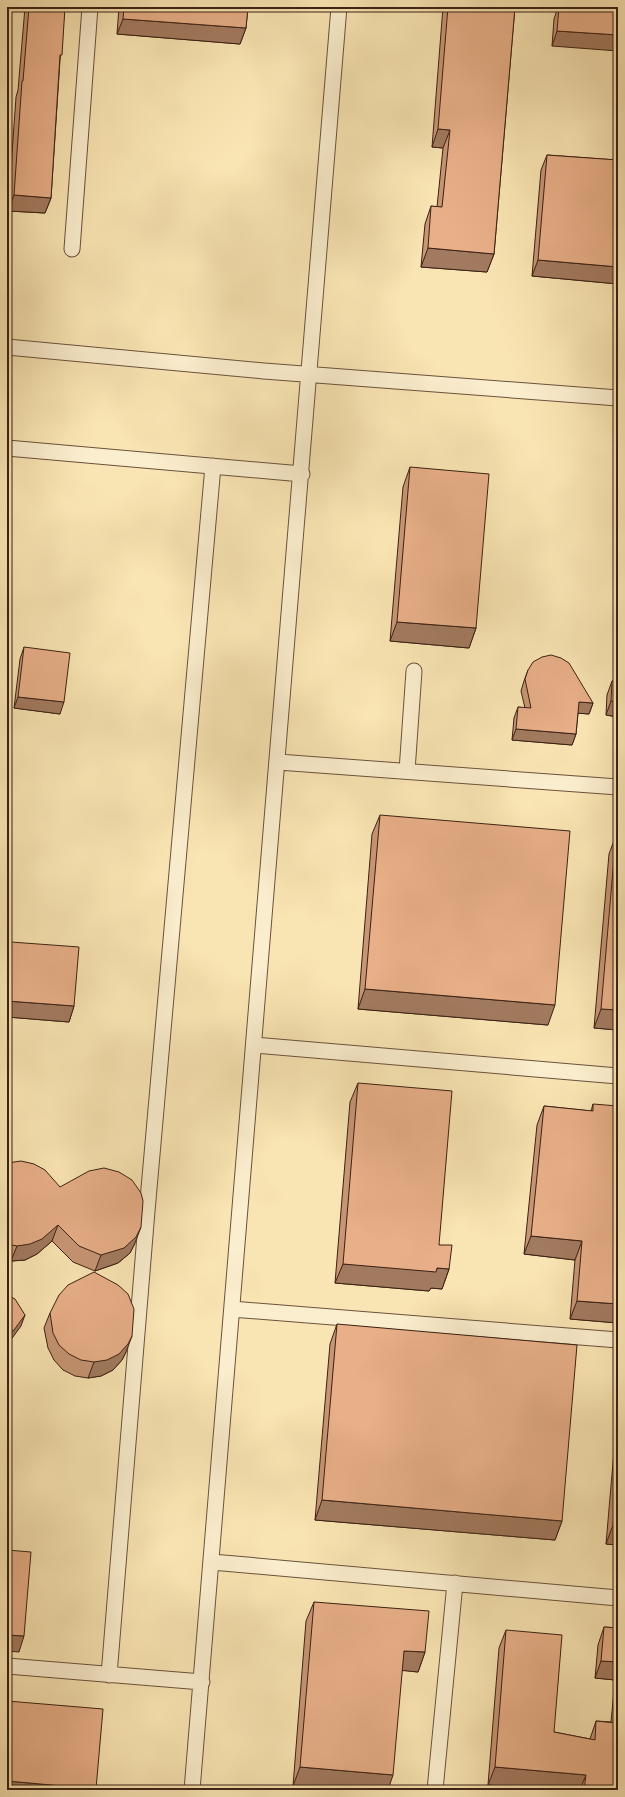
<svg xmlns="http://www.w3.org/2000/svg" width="625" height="1797" font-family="'IM FELL DW Pica',serif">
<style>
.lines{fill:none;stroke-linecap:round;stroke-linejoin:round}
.service-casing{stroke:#6a523c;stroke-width:17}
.service{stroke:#fbeece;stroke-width:15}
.wall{fill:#c89675;stroke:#3b2114}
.shaded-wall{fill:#a27a5f;stroke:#3b2114}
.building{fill:#e8af88;stroke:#3b2114}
</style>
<rect width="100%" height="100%" fill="#f9e5b3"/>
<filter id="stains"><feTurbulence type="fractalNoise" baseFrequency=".005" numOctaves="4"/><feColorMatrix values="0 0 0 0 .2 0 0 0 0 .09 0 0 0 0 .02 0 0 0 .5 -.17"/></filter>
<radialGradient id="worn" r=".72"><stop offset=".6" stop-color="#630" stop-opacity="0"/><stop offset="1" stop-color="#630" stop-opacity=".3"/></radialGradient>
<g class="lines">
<defs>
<path id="service" d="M 72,249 L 90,7
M 7,347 L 264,371 L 618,398
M 7,448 L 302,474
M 278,762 L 618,787
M 407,771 L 414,671
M 254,1045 L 618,1076
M 232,1309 L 618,1340
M 212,1562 L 618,1598
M 7,1666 L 202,1682
M 109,1675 L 147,1211 L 213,466
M 192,1790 L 339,7
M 435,1790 L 455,1583"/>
</defs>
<use href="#service" class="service-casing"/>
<use href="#service" class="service"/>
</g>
<path class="wall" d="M 25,7 L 65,7 L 60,60 L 51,198 L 45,213 L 8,211 L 16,97 L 18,90 Z
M 119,7 L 248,7 L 246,28 L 240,44 L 117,34 Z
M 443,7 L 515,7 L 494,254 L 487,272 L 421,267 L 425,224 L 431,206 L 437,207 L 443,148 L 432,147 Z
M 558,7 L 559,7 L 618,8 L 552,46 L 554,19 Z
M 618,132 L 618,284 L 532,276 L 541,170 L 547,155 L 616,160 Z
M 410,467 L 476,628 L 469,648 L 390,641 L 403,487 Z
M 24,647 L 60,714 L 14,708 L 20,659 Z
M 528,670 L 593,703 L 589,714 L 578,713 L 576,734 L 572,745 L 512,740 L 514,718 L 518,707 L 525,708 L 521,691 L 524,681 Z
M 612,681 L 618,681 L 618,717 L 606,715 L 607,695 Z
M 380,815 L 548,1025 L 358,1009 L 372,834 Z
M 616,835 L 618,1030 L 594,1028 L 609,854 Z
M 11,942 L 74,1006 L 69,1022 L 7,1017 L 7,953 Z
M 358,1083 L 439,1245 L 449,1269 L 442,1289 L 431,1288 L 429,1291 L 335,1283 L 350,1102 Z
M 593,1104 L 618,1323 L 570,1319 L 575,1260 L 524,1254 L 537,1125 L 544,1106 L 591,1111 Z
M 7,1163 L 60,1187 L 135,1243 L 130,1253 L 118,1263 L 95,1271 L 73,1262 L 52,1241 L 37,1254 L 25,1260 L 11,1261 L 7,1260 Z
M 50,1313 L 126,1352 L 122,1360 L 113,1370 L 101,1376 L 88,1378 L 75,1376 L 63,1370 L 54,1360 L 48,1348 L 44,1328 Z
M 337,1324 L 562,1521 L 555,1540 L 315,1520 L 330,1344 Z
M 618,1413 L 618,1545 L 606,1544 L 617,1416 Z
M 314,1602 L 425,1652 L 418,1672 L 402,1670 L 388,1790 L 338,1790 L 293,1786 L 306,1621 Z
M 604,1627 L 618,1628 L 618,1790 L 545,1790 L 488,1785 L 499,1648 L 506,1630 L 554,1732 L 590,1739 L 596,1721 L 611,1722 L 615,1680 L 595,1678 L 598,1645 Z"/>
<path class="shaded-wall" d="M 123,19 L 246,28 L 240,44 L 117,34 Z
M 557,31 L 618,35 L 618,51 L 552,46 Z
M 438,129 L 450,130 L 443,148 L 432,147 Z
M 14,195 L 51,198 L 45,213 L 8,211 Z
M 428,248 L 494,254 L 487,272 L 421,267 Z
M 538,260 L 618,267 L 618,284 L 532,276 Z
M 397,622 L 476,628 L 469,648 L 390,641 Z
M 18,697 L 64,702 L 60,714 L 14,708 Z
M 611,701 L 618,702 L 618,717 L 606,715 Z
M 579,702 L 593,703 L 589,714 L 575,713 Z
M 516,729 L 576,734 L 572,745 L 512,740 Z
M 365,989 L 555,1005 L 548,1025 L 358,1009 Z
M 7,1001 L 74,1006 L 69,1022 L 7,1017 Z
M 601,1009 L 618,1010 L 618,1030 L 594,1028 Z
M 58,1225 L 52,1241 L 37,1254 L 25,1260 L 11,1261 L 17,1246 Z
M 141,1227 L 135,1243 L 130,1253 L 118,1263 L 95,1271 L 101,1255 Z
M 531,1236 L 582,1241 L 575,1260 L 524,1254 Z
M 343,1264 L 437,1268 L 449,1269 L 442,1289 L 431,1288 L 429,1291 L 335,1283 Z
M 577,1301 L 618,1304 L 618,1323 L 570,1319 Z
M 25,1315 L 21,1326 L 10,1341 L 7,1343 L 7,1335 Z
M 132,1336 L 126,1352 L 122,1360 L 113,1370 L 101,1376 L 88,1378 L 94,1362 Z
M 322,1500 L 562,1521 L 555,1540 L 315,1520 Z
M 613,1525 L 618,1525 L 618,1545 L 606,1544 Z
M 7,1635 L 24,1636 L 19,1652 L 7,1651 Z
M 404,1651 L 425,1652 L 418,1672 L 397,1670 Z
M 601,1661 L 618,1662 L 618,1671 L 615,1680 L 595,1678 Z
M 300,1767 L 393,1775 L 388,1790 L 338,1790 L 293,1786 Z
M 495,1767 L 586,1775 L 580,1790 L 545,1790 L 488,1785 Z
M 7,1781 L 96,1789 L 95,1790 L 7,1790 Z"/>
<path class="building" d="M 29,7 L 65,7 L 62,55 L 60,55 L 51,198 L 14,195 L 22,81 L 23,81 Z
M 124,7 L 248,7 L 246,28 L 123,19 Z
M 448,7 L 515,7 L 494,254 L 428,248 L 431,206 L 442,207 L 450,130 L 438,129 Z
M 559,7 L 603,7 L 618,8 L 618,35 L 557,31 Z
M 547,155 L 618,160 L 618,267 L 538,260 Z
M 7,457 L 11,458 L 7,507 Z
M 410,467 L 489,474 L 476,628 L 397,622 Z
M 24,647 L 70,653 L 64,702 L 18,697 Z
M 551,655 L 561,658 L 569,663 L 593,703 L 579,702 L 576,734 L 516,729 L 518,707 L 531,708 L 525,679 L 528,670 L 533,662 L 542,657 Z
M 612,681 L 618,681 L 618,702 L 611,701 Z
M 380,815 L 570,831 L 555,1005 L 365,989 Z
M 616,835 L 618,835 L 618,1010 L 601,1009 Z
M 11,942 L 79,947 L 74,1006 L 7,1001 L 7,992 Z
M 358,1083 L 452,1091 L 439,1245 L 452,1245 L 449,1269 L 437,1268 L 436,1272 L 343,1264 Z
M 593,1104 L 618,1106 L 618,1304 L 577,1301 L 582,1241 L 531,1236 L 544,1106 L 593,1111 Z
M 21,1161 L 34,1164 L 45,1170 L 60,1187 L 89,1171 L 104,1168 L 119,1172 L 132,1180 L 141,1193 L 143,1201 L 141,1227 L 136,1237 L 124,1248 L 101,1255 L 79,1246 L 58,1225 L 42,1239 L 30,1244 L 17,1246 L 7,1244 L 7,1163 Z
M 94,1272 L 118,1285 L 128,1294 L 134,1309 L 132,1336 L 128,1344 L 119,1354 L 107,1360 L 94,1362 L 81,1360 L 69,1354 L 59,1345 L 53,1333 L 50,1313 L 59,1295 L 68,1285 Z
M 7,1295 L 15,1299 L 25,1315 L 14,1330 L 7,1335 Z
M 337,1324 L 577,1345 L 562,1521 L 322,1500 Z
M 618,1470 L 618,1525 L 613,1525 Z
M 7,1550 L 31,1552 L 24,1636 L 7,1635 Z
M 314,1602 L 429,1611 L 425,1652 L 404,1651 L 393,1775 L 300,1767 Z
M 604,1627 L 618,1628 L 618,1662 L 601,1661 Z
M 506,1630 L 562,1635 L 554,1732 L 595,1740 L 596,1721 L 616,1723 L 618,1699 L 618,1790 L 584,1790 L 586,1775 L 495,1767 Z
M 7,1701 L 103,1709 L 96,1789 L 7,1781 Z"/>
<rect width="625" height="1797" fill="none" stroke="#f9e5b3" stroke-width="24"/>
<rect x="8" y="8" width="609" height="1781" fill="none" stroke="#3b2114" stroke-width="2"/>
<rect x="12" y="12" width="601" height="1773" fill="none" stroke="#3b2114"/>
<rect width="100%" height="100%" filter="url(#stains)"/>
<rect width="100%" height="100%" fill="url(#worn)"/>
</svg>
